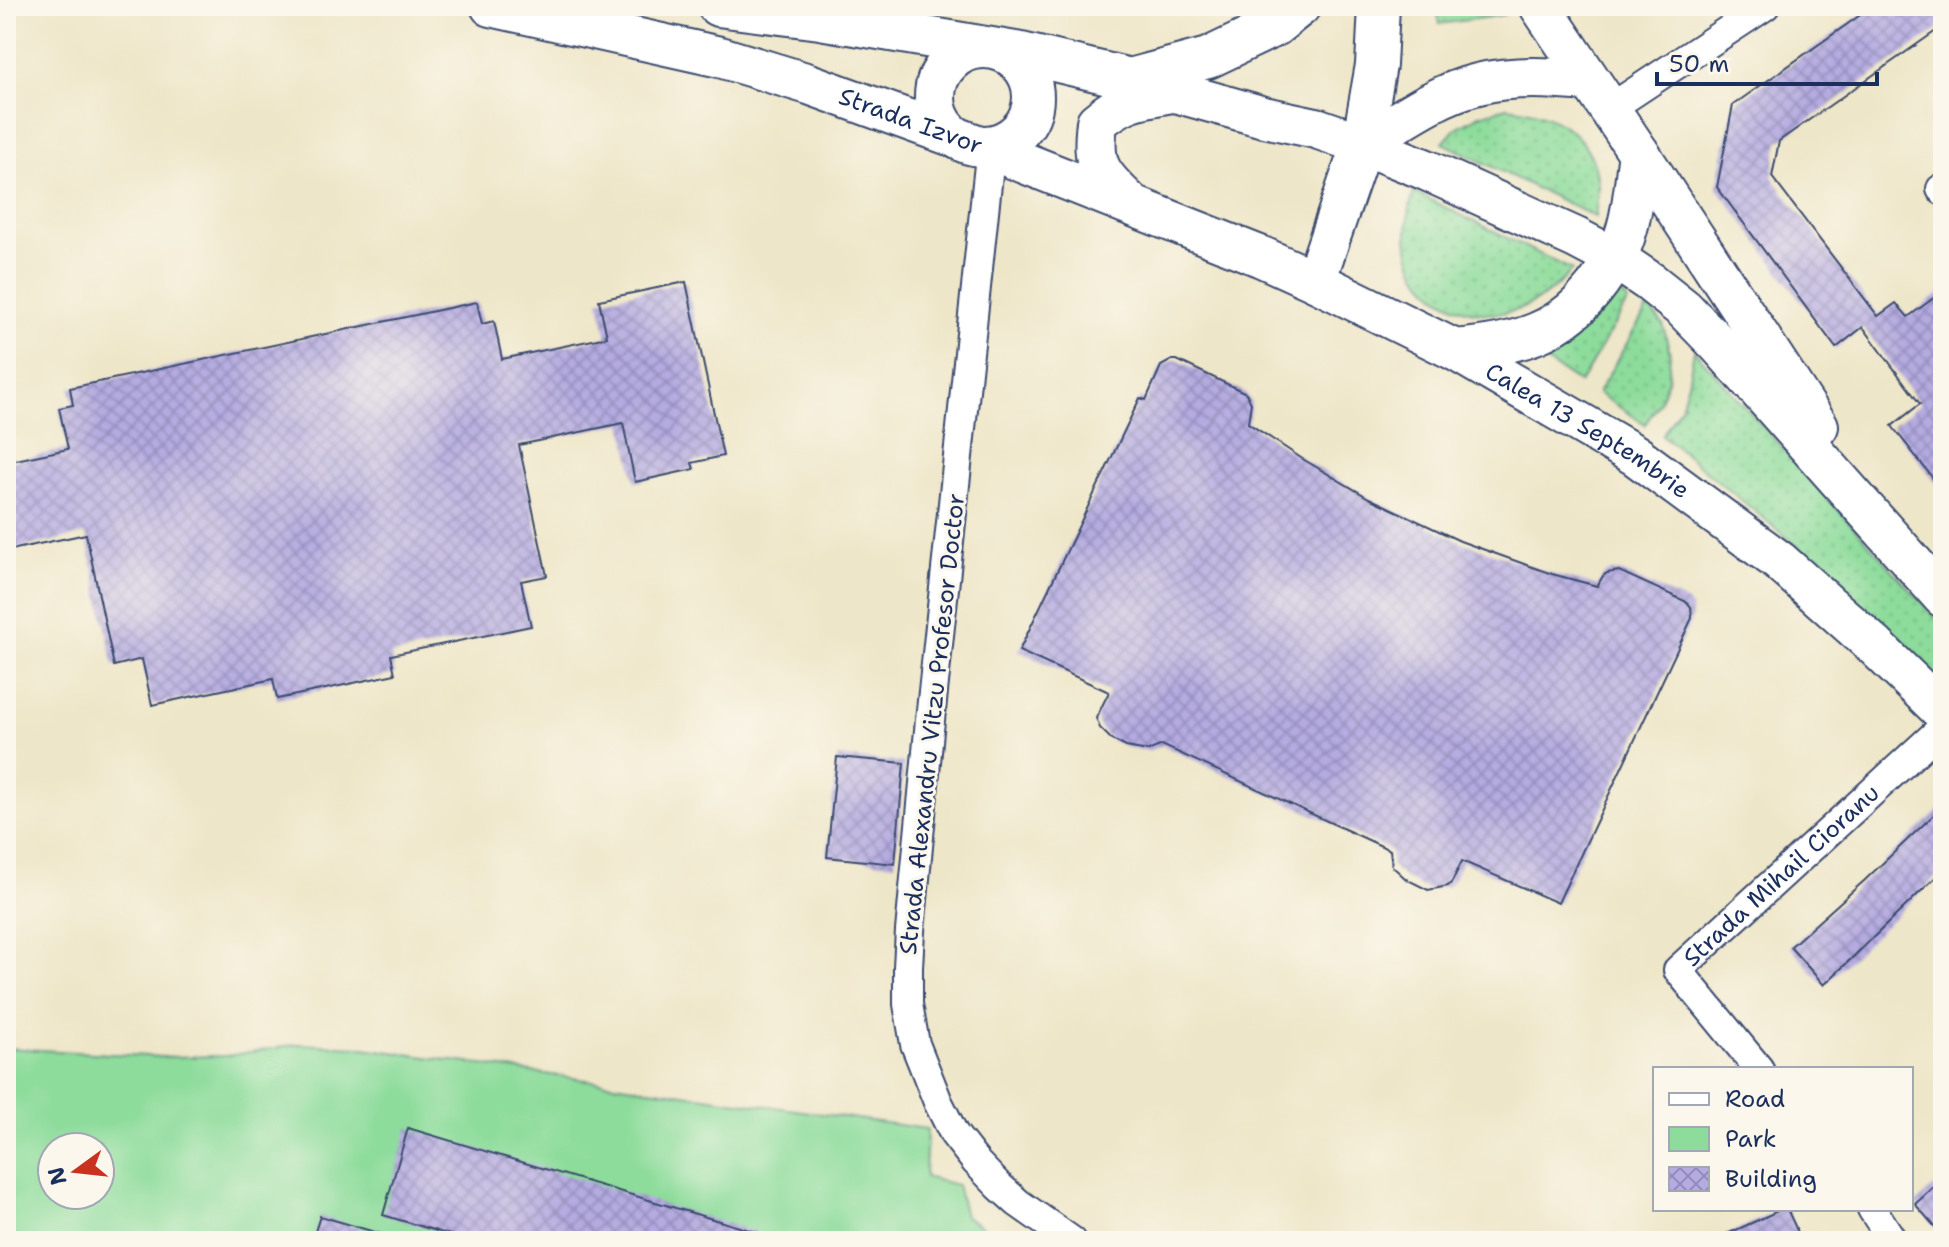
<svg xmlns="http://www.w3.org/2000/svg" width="1949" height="1247" font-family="'Shantell Sans',sans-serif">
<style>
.grass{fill:url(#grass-dots);stroke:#54867c;stroke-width:2}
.green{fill:#8ddc9b;stroke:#54867c;stroke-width:2;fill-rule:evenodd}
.building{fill:url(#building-cross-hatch)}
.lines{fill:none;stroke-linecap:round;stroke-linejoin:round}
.minor-casing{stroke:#3b4a6e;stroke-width:32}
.secondary-casing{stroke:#3b4a6e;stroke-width:44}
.minor{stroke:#fff;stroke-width:28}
.secondary{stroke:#fff;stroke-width:40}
.labels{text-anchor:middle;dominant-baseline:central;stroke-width:6;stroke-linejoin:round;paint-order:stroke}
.street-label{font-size:24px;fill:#1b2f5e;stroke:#fbf7ec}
</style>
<defs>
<pattern id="grass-dots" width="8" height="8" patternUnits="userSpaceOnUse" patternTransform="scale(2)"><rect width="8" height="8" fill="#8ddc9b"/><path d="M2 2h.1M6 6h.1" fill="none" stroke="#79bd88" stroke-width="1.8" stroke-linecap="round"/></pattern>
<pattern id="building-cross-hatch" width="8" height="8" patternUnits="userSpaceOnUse" patternTransform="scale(2)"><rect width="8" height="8" fill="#b5abe1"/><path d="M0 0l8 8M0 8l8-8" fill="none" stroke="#928cba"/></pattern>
</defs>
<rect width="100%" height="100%" fill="#fbf7ec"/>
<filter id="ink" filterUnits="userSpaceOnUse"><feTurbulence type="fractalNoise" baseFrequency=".0125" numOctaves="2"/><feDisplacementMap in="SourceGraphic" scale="16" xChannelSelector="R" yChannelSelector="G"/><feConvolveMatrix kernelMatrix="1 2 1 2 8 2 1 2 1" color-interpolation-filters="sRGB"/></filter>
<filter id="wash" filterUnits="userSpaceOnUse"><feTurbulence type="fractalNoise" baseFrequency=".006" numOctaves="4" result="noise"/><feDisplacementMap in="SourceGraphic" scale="32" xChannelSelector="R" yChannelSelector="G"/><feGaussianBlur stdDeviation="1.8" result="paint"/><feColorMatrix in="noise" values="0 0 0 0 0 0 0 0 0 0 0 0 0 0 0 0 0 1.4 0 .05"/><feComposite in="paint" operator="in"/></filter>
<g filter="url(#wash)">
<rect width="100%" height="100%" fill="#eee6c8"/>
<path class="grass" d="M 1436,6 L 1500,6 L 1504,15 L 1440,24 Z
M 1507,107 C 1553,112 1595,134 1598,186 C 1598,196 1596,207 1595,217 L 1443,143 L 1456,128 L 1480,115 Z
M 1414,192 L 1572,270 C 1559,284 1547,296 1529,305 C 1489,325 1431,309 1413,265 C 1403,241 1407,216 1414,192 Z
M 1621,293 L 1628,301 L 1580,383 L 1536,355 L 1565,343 L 1583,330 Z
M 1648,307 L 1663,324 L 1670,354 L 1668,380 L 1658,405 L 1645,424 L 1598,393 Z
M 1694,350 L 1943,626 L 1943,687 L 1801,549 L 1662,435 L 1681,406 L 1688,383 Z"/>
<path class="green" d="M 299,1044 L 357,1047 L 927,1129 L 925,1177 L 957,1185 L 965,1216 L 1005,1241 L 6,1241 L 6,1048 L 164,1057 L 227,1056 ZM 52,1147 L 100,1147 L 100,1195 L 52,1195 Z"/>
<g id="blocks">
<path class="building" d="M 1873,6 L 1943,6 L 1943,26 L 1779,141 L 1772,177 L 1878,316 L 1896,303 L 1908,317 L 1943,291 L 1943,491 L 1892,426 L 1920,404 L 1863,327 L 1836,348 L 1717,187 L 1733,105 Z
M 686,282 L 723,456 L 692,463 L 694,469 L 635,482 L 623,423 L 519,445 L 547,576 L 521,581 L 531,626 L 391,655 L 395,674 L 335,687 L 277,699 L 273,679 L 152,705 L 142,659 L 114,666 L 86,534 L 6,551 L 6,462 L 68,449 L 59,408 L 73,405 L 70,388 L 477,302 L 482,324 L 494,321 L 502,359 L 607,337 L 599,300 Z
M 1172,360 L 1177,360 L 1246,393 L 1251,403 L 1248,423 L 1301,458 L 1369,498 L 1460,541 L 1552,574 L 1597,586 L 1603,576 L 1607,573 L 1619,571 L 1687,602 L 1691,607 L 1692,618 L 1558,903 L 1462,861 L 1452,882 L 1448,886 L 1428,890 L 1406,879 L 1392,866 L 1390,850 L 1162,745 L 1148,751 L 1126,747 L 1112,740 L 1100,728 L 1096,718 L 1109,692 L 1019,651 L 1140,398 L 1146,400 L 1161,366 Z
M 837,757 L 904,763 L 895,864 L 827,857 Z
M 1943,806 L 1943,870 L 1824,985 L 1790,947 L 1865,880 Z
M 408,1128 L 766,1235 L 765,1241 L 470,1241 L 383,1215 Z
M 1943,1179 L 1943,1236 L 1915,1204 Z
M 1782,1209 L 1787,1209 L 1802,1241 L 1712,1241 Z
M 320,1216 L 385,1235 L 384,1241 L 312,1241 Z"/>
</g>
</g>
<g filter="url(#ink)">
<use href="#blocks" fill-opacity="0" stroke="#3b4a6e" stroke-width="2"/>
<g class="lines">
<defs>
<g id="minor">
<path d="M 1609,109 L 1765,6"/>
<path d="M 991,146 L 930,720 L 910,931 L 908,967 L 908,1004 L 915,1044 L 938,1102 L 954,1134 L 976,1162 L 999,1186 L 1018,1203 L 1072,1241"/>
<path d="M 1943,188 L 1941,189 L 1943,191"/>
<path id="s1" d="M 1759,1069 L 1678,970 L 1943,727"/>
<path d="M 1872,1209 L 1893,1241"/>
</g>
<g id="secondary">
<path id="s2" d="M 491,6 L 720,57 L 809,84 L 1002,154 L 1262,257 L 1315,281 L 1455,350 L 1635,455 L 1779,561 L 1876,647 L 1943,712"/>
<path d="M 718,6 L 820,19 L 1021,53 L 1130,79 L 1264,117 L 1316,128 L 1362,144 L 1424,169 L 1576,238 L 1616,259 L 1650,282 L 1684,309 L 1718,344 L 1943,597"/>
<path d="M 1540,6 L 1639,153 L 1818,426"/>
<circle cx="984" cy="97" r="49"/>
<path d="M 1133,78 L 1208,58 L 1275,26 L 1300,6"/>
<path d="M 1362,144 C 1399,122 1436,94 1478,84 C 1514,75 1552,78 1589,81"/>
<path d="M 1129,202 C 1098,173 1092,165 1097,122 C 1124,99 1138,98 1172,92"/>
<path d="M 1315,281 L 1362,144 L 1376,65 L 1379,6"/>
<path d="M 1455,350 C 1518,343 1561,335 1600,281 C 1611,265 1621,251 1626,232 C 1634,207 1635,179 1639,153"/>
</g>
</defs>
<use href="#minor" class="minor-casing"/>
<use href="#secondary" class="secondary-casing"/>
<use href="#minor" class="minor"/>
<use href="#secondary" class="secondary"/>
</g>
</g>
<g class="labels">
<g class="street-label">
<text stroke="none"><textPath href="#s2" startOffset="436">Strada Izvor</textPath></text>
<text stroke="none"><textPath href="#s2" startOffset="1182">Calea 13 Septembrie</textPath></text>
<text transform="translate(932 724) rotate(-84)">Strada Alexandru Vitzu Profesor Doctor</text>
<text stroke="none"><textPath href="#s1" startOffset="268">Strada Mihail Cioranu</textPath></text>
</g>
</g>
<rect width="1949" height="1247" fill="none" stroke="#fbf7ec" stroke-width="32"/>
<rect x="1653" y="1067" width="260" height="144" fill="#fbf7ec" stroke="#a1a7b3" stroke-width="2"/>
<rect x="1669" y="1093" width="40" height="12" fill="#ffffff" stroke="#a1a7b3" stroke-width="2"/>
<text x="1725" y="1107" font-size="24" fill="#1b2f5e">Road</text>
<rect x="1669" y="1127" width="40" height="24" fill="#8ddc9b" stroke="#a1a7b3" stroke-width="2"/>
<text x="1725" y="1147" font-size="24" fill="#1b2f5e">Park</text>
<rect x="1669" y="1167" width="40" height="24" fill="url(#building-cross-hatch)" stroke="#a1a7b3" stroke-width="2"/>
<text x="1725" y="1187" font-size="24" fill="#1b2f5e">Building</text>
<g transform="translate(76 1171) rotate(255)"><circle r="38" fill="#fbf7ec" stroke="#a1a7b3" stroke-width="2"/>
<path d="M0-6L14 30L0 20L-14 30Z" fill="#c8321e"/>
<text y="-12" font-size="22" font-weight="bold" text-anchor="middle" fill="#1b2f5e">N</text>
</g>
<path d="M1657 72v12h220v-12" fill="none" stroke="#1b2f5e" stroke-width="4"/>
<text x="1669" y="72" font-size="24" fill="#1b2f5e" stroke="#fbf7ec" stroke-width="6" paint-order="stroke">50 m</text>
</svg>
